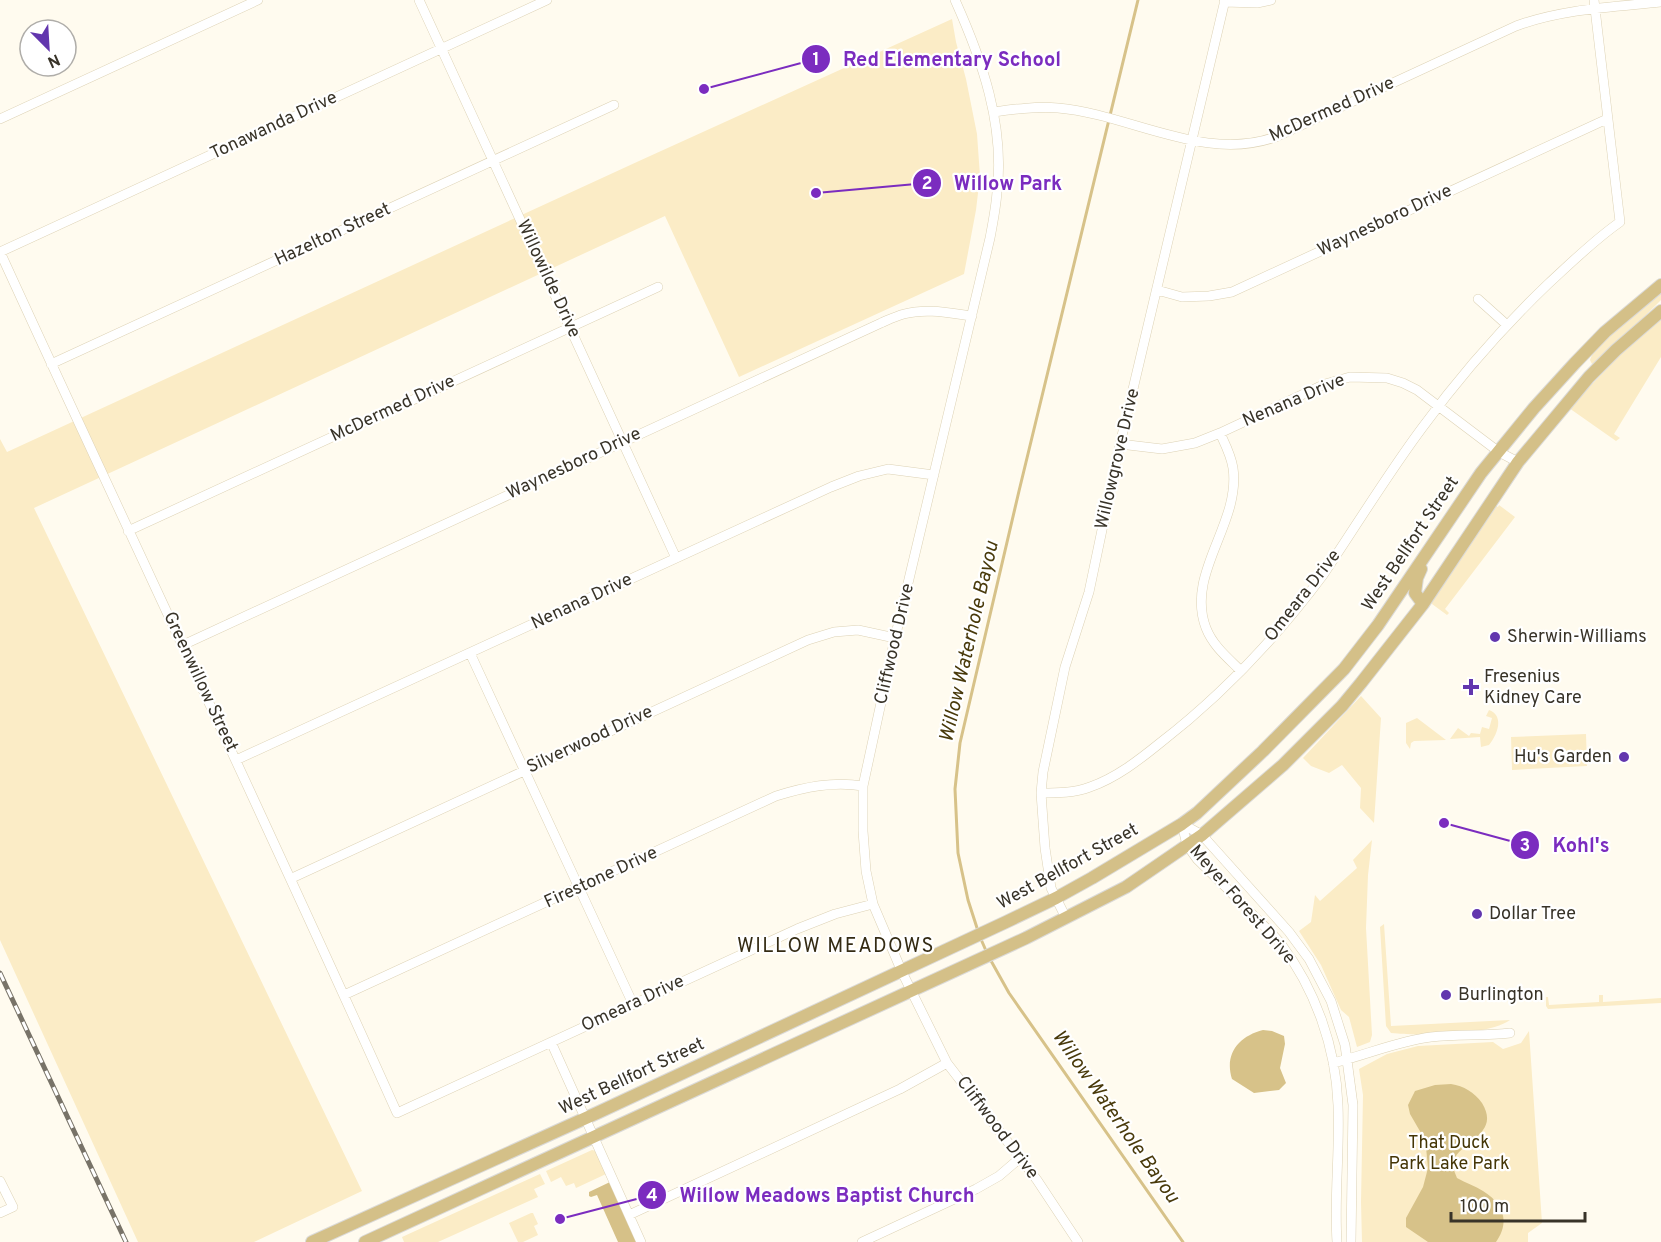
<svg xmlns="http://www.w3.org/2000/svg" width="1661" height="1242" font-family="Overpass,sans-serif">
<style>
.green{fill:#fbecc6}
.forest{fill:#d6c188}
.water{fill:#d7c289}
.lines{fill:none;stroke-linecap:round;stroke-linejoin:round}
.stream{stroke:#d7c289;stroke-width:3}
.minor-casing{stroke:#ddd2b5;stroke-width:10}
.major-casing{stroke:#dbdad8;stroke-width:14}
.minor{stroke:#fff;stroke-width:9}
.major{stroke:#d4c088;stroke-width:12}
.rail-casing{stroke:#787368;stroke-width:5}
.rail{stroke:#fff;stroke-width:3;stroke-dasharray:9;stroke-linecap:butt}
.poi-dot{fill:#6236ae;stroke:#fff;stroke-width:2}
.labels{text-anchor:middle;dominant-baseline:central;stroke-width:4.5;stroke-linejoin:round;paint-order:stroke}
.street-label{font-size:18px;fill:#383328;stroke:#fff}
.poi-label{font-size:18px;fill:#383328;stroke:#fff;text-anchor:start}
.park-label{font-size:18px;fill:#453606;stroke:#fff}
.water-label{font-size:20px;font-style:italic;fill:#493a0b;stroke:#fff}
.neighbourhood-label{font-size:20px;letter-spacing:1.5px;fill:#342b13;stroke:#fff}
.leader{fill:none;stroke:#7b2cbf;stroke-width:2}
.callout-dot{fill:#7b2cbf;stroke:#fff;stroke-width:2}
.mark-label{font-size:18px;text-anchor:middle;font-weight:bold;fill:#fff}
.callout-label{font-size:20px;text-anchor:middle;font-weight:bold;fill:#7b2cbf;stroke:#fff;stroke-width:4.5;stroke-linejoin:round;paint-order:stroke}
</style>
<rect width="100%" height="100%" fill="#fffbef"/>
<path class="green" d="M 952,19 L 956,42 L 966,79 L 977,134 L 980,176 L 976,210 L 964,274 L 739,377 L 665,216 L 34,508 L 362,1191 L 254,1242 L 138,1242 L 0,940 L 0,439 L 7,452 L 639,161 Z
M 1661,291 L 1661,300 L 1602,359 L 1592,364 L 1590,360 L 1594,350 Z
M 1661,319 L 1661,357 L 1614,434 L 1620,438 L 1616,441 L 1569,408 L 1621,354 Z
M 1493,504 L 1498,507 L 1499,505 L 1515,517 L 1445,609 L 1449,613 L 1447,615 L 1432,604 L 1432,598 Z
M 1361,696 L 1381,718 L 1374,823 L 1360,808 L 1361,788 L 1342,765 L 1329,773 L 1311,766 L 1303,758 Z
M 1489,710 C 1505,716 1497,735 1489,745 L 1481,747 L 1480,737 L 1450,739 L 1458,728 L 1469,736 L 1471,733 L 1480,734 L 1482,727 L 1489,729 L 1492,718 L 1486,716 Z
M 1417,718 L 1446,740 L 1414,741 L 1411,743 L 1410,749 L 1406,743 L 1406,723 Z
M 1586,734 L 1587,766 L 1512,770 L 1511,737 Z
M 1372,840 L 1368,875 L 1366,928 L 1372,1035 L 1370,1042 L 1357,1047 L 1349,1017 L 1341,1010 L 1321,965 L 1299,931 L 1311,922 L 1315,895 L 1320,901 L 1357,868 L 1353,860 Z
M 1384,924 L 1391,1026 L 1510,1020 C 1488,1036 1419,1036 1391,1033 L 1386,1026 L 1380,927 Z
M 1599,995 L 1603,995 L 1603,1002 L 1661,998 L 1661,1003 L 1548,1009 L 1546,1006 L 1546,997 L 1548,997 L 1549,1005 L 1599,1002 Z
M 1529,1031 L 1542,1223 L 1528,1233 L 1528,1242 L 1362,1242 L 1361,1202 L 1363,1095 L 1359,1069 L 1387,1054 L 1418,1046 L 1493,1042 L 1503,1049 L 1521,1043 Z
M 592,1150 L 596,1151 L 606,1174 L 576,1188 L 574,1183 L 566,1186 L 561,1177 L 551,1182 L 546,1171 Z
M 540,1174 L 545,1184 L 534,1189 L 538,1197 L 438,1242 L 404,1242 L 402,1237 Z
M 531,1213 L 533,1213 L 538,1224 L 534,1226 L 538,1235 L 523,1242 L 518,1242 L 509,1223 Z"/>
<path class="forest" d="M 610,1182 L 638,1242 L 618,1242 L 597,1195 L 591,1197 L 589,1196 L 589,1192 Z"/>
<path class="water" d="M 1263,1030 L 1272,1031 L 1284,1036 L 1285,1044 L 1280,1068 L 1286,1083 L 1279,1090 L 1254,1093 L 1232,1079 C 1224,1054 1239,1036 1263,1030 Z
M 1451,1084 C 1464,1086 1474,1092 1482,1103 C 1501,1134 1461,1141 1454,1160 C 1451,1167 1455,1172 1457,1178 C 1466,1183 1475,1186 1483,1191 C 1504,1204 1510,1222 1496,1242 L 1428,1242 L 1406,1227 L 1406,1218 L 1423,1187 L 1428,1168 L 1426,1147 L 1421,1133 L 1410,1114 L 1408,1105 L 1415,1091 L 1435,1085 Z"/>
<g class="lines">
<path class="stream" d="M 978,931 L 968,900 L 958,853 L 955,789 L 960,743 L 1019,491 L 1138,0
M 980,937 L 987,953
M 990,959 L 1009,993 L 1183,1242"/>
<defs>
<path id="minor" d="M 419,0 L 676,558
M 955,0 C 982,60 1005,125 997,192 C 996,207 993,222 990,238 L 895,638 L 863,786 L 863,831 L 866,871 L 873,904 L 902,972 L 947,1063 L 1037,1180 L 1078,1242
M 1224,2 L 1257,3 L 1271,0
M 994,112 C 1015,109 1037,106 1058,108 C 1130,114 1206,164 1278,136 L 1516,26 C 1562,9 1613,7 1661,2
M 0,119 L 258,0
M 0,252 C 132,540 268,825 397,1113 L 797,929 L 835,914 L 873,904
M 0,252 L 547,0
M 1157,290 L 1182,297 L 1209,296 L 1232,292 L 1607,119
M 1478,299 L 1507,325
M 51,364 L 614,105
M 1220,433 C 1225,444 1231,455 1233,468 C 1241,524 1185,573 1206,628 C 1213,646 1228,658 1241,671
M 1120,444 L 1162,449 L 1195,443 L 1220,433 L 1325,384 L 1350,377 L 1387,378 L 1403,383 L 1417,390 L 1499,452 L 1518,462
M 128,531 L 658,287
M 183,645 L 881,323 C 888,320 896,316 904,314 C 926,308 949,313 972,316
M 470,653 L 633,1004
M 236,760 L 831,487 L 859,476 L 888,469 L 934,475
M 1041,793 C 1058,793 1074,793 1090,787 C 1116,778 1139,760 1160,743 C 1222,695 1276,638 1323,575 C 1356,526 1387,475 1422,428 C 1460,376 1502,328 1548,284 C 1572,262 1594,240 1620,222 L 1594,0
M 1182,824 L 1202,835 L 1289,932 L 1309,959 L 1331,1001 L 1345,1045 L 1353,1105 L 1351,1242
M 1182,824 L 1187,845 L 1197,859 C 1217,878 1236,897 1255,917 C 1264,926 1273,934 1281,944 C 1315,989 1336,1047 1338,1105 C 1340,1151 1334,1196 1337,1242
M 292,878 L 808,640 L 834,632 L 858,630 L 895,638
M 1066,918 L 1051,888 L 1045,848 L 1041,793 L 1043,772 L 1065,667 L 1089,592 L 1120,444 L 1225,0
M 344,995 L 776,796 C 805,787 833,781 863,786
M 551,1042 L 641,1242
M 1333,1063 C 1366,1055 1398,1041 1431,1037 C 1458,1034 1484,1036 1510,1033
M 0,1181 L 13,1207 L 0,1213
M 629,1215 L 900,1089 L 947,1063
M 862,1242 L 976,1189 L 999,1176 L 1020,1158"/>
<path id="major" d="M 1421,569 L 1417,578 L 1415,593 L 1423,604
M 312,1242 L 597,1113 L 1006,922 L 1056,898 L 1092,878 L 1182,824 L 1197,813 L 1263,751 L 1344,669 L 1378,625 L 1481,473 L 1534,408 L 1575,363 L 1605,332 L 1661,285
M 365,1242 L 1026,938 L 1126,887 L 1202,835 L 1283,765 L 1342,706 L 1361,683 L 1423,604 L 1518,462 L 1589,377 L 1616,350 L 1661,311"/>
</defs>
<use href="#minor" class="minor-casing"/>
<use href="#major" class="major-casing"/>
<use href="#minor" class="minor"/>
<use href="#major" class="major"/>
<defs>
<path id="rail" d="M 0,973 L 126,1242"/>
</defs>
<use href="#rail" class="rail-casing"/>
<use href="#rail" class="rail"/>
</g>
<g class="poi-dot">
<circle cx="1495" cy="637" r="6"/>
<path d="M1468 678h6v6h6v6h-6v6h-6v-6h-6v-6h6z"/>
<circle cx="1624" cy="757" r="6"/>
<circle cx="1477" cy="914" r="6"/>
<circle cx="1446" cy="995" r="6"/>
</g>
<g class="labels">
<g class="street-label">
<text transform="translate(1332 110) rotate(-24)">McDermed Drive</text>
<text transform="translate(274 126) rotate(-25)">Tonawanda Drive</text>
<text transform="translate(1385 221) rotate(-25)">Waynesboro Drive</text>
<text transform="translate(333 235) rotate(-25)">Hazelton Street</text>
<text transform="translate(548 279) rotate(65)">Willowilde Drive</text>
<text transform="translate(1294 401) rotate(-23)">Nenana Drive</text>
<text transform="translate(393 409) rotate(-25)">McDermed Drive</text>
<text transform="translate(1118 459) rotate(-77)">Willowgrove Drive</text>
<text transform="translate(574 464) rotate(-25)">Waynesboro Drive</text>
<text transform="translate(1411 544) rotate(-56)">West Bellfort Street</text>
<text transform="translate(1303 596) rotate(-52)">Omeara Drive</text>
<text transform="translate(582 602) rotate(-25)">Nenana Drive</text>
<text transform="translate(895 644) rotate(-77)">Cliffwood Drive</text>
<text transform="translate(200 682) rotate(65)">Greenwillow Street</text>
<text transform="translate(590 740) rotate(-25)">Silverwood Drive</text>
<text transform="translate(1068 867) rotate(-29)">West Bellfort Street</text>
<text transform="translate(601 878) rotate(-25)">Firestone Drive</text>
<text transform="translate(1242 905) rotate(49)">Meyer Forest Drive</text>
<text transform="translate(633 1004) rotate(-25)">Omeara Drive</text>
<text transform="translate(632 1077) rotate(-25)">West Bellfort Street</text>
<text transform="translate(997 1128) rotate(53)">Cliffwood Drive</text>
</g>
<g class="poi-label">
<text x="1507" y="637">Sherwin-Williams</text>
<text x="1484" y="677">Fresenius<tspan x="1484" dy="21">Kidney Care</tspan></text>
<text x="1612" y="757" text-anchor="end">Hu's Garden</text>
<text x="1489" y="914">Dollar Tree</text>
<text x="1458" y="995">Burlington</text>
</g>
<g class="park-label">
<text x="1449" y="1143">That Duck<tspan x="1449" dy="21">Park Lake Park</tspan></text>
</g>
<g class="water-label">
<text transform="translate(970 642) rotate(-77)">Willow Waterhole Bayou</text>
<text transform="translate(1115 1117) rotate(55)">Willow Waterhole Bayou</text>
</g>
<g class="neighbourhood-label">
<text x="836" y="947">WILLOW MEADOWS</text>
</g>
</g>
<path class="leader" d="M704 89L816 59M816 193L927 183M1444 823L1525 845M560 1219L652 1195"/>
<g class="callout-dot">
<circle cx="704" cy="89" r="6"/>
<circle cx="816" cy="193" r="6"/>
<circle cx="1444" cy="823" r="6"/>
<circle cx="560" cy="1219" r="6"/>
<circle cx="816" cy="59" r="15"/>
<circle cx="927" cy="183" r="15"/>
<circle cx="1525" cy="845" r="15"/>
<circle cx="652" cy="1195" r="15"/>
</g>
<g class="mark-label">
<text x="816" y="65">1</text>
<text x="927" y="189">2</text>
<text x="1525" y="851">3</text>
<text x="652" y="1201">4</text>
</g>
<g class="callout-label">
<text x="952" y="66">Red Elementary School</text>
<text x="1008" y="190">Willow Park</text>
<text x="1581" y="852">Kohl's</text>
<text x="827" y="1202">Willow Meadows Baptist Church</text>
</g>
<g transform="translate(48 48) rotate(156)"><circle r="28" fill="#ffffff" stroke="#afada9" stroke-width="1.5"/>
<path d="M0-4.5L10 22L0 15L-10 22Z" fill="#6236ae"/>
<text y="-9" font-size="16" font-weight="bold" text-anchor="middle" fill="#383328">N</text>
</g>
<path d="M1451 1212v9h134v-9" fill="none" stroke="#383328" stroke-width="3"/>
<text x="1460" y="1212" font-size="18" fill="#383328" stroke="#ffffff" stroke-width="4.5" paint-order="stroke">100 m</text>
</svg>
